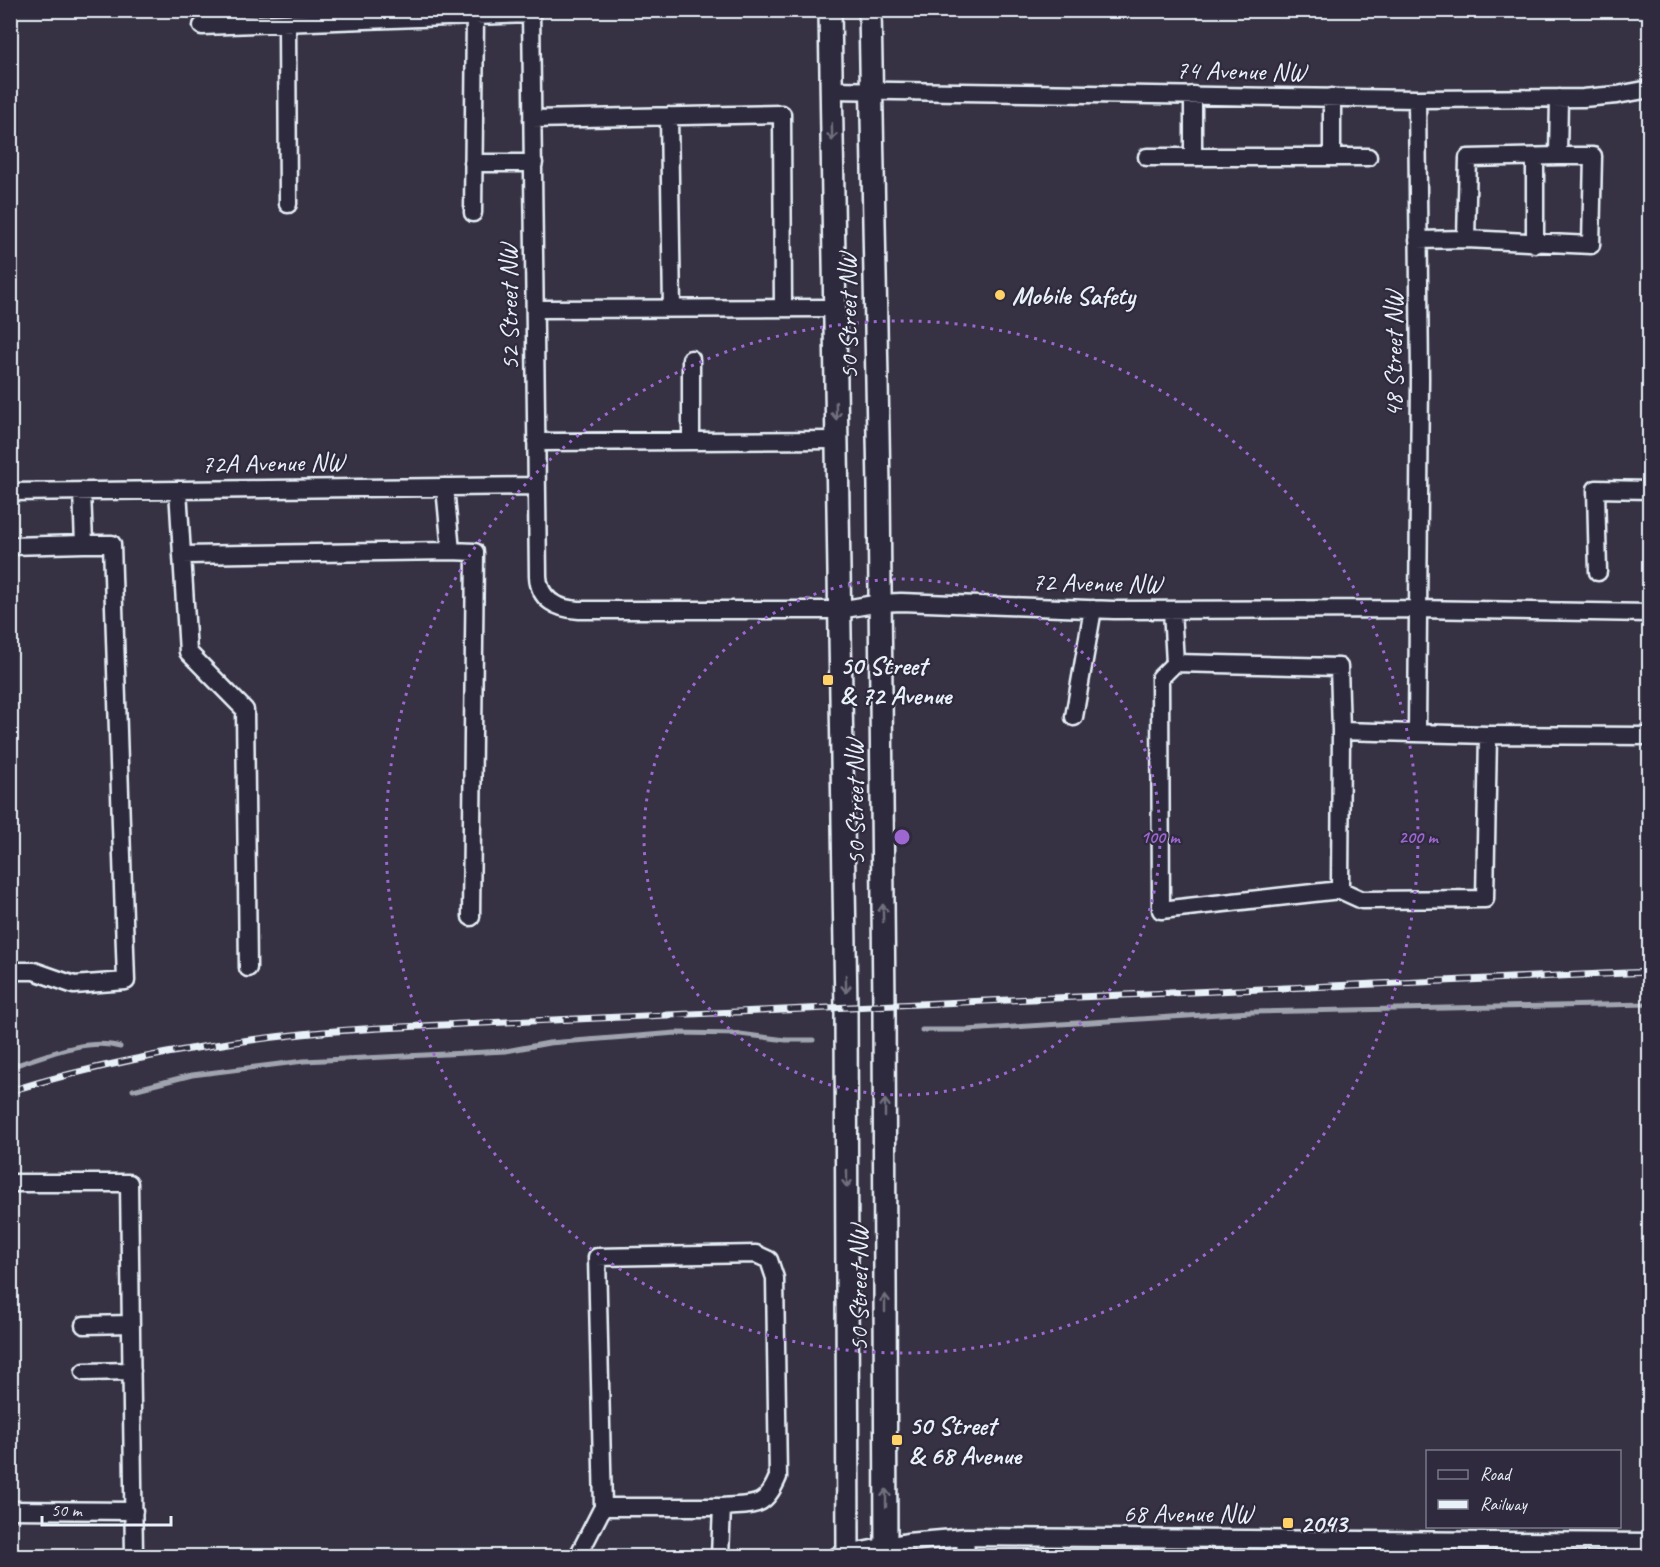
<svg xmlns="http://www.w3.org/2000/svg" width="1660" height="1567" font-family="Caveat,sans-serif">
<style>
.lines{fill:none;stroke-linecap:round;stroke-linejoin:round}
.stream{stroke:#a0a4af;stroke-width:5}
.minor-casing{stroke:#e8f1f8;stroke-width:21}
.major-casing{stroke:#e8f1f8;stroke-width:26}
.minor{stroke:#2f2a3d;stroke-width:16}
.major{stroke:#2f2a3d;stroke-width:21}
.rail-casing{stroke:#e8f1f8;stroke-width:7}
.rail{stroke:#2f2a3d;stroke-width:4.5;stroke-dasharray:14;stroke-linecap:butt}
.oneway{stroke:#70707e}
.ring{fill:none;stroke:#9c67d0;stroke-width:3;stroke-dasharray:3 6}
.poi-dot{fill:#ffd166;stroke:#2f2a3d;stroke-width:2}
.labels{text-anchor:middle;dominant-baseline:central;stroke-width:4.5;stroke-linejoin:round;paint-order:stroke}
.street-label{font-size:26px;fill:#e8f1f8;stroke:#2f2a3d}
.poi-label{font-size:26px;font-weight:bold;fill:#e8f1f8;stroke:#2f2a3d;text-anchor:start}
.centre{fill:#9c67d0;stroke:#2f2a3d;stroke-width:3}
.ring-label{font-size:18px;text-anchor:middle;font-weight:bold;fill:#9c67d0;stroke:#2f2a3d;stroke-width:4.5;stroke-linejoin:round;paint-order:stroke}
</style>
<rect width="100%" height="100%" fill="#363244"/>
<filter id="ink" filterUnits="userSpaceOnUse"><feTurbulence type="fractalNoise" baseFrequency=".0167" numOctaves="2"/><feDisplacementMap in="SourceGraphic" scale="12" xChannelSelector="R" yChannelSelector="G"/><feConvolveMatrix kernelMatrix="1 2 1 2 8 2 1 2 1" color-interpolation-filters="sRGB"/></filter>
<g filter="url(#ink)">
<g class="lines">
<path class="stream" d="M 922,1030 L 967,1030 L 1251,1012 L 1650,1004
M 10,1067 C 42,1057 87,1037 120,1047
M 133,1090 L 192,1075 L 304,1061 L 506,1051 L 549,1043 L 676,1033 L 740,1034 L 786,1040 L 813,1040"/>
<defs>
<path id="minor" d="M 531,10 L 538,576 C 539,600 557,609 579,610 L 839,610 L 880,603 L 901,602 L 1114,610 L 1416,609 L 1650,613
M 287,23 L 288,204
M 202,26 L 531,14
M 831,90 L 1417,99 L 1583,98 L 1617,95 L 1650,89
M 1332,97 L 1332,157
M 669,116 L 672,309
M 532,119 L 782,114 L 783,308
M 1558,156 L 1593,156 L 1591,245 L 1466,239 L 1468,158 Z
M 1558,156 L 1559,98
M 1147,157 L 1368,157
M 1193,157 L 1193,95
M 1535,157 L 1535,244
M 473,163 L 534,163
M 473,213 L 475,16
M 1418,240 L 1466,239
M 535,309 L 835,308
M 691,359 L 691,441
M 536,442 L 837,440
M 178,490 L 188,652 L 245,710 L 248,968
M 10,492 L 537,486
M 10,546 L 84,544 L 82,491
M 451,551 L 475,552 L 471,917
M 183,555 L 451,551 L 445,487
M 1598,572 L 1596,489 L 1650,490
M 1172,610 L 1175,663 L 1160,678 L 1161,910 L 1340,890 L 1341,731 L 1488,735 L 1650,736
M 1175,663 L 1339,667 L 1341,731
M 1074,717 L 1093,609
M 1417,733 L 1420,378 L 1417,99
M 1340,890 L 1362,900 L 1485,899 L 1488,735
M 10,971 L 34,971 L 74,985 L 126,981 L 112,544 L 84,544
M 10,1183 L 129,1183 L 134,1556
M 84,1325 L 131,1324
M 84,1372 L 132,1371
M 603,1507 L 597,1257 L 756,1254 L 769,1260 L 775,1278 L 778,1477 C 764,1510 754,1504 722,1507
M 10,1510 L 134,1511
M 965,1537 L 966,1556
M 578,1556 L 603,1507 L 722,1507 L 720,1556
M 837,1556 L 907,1542 L 965,1537 L 1650,1542"/>
<path id="major" d="M 830,10 L 846,1008 L 848,1556
M 870,10 L 879,487 L 884,1006 L 886,1556"/>
</defs>
<use href="#minor" class="minor-casing"/>
<use href="#major" class="major-casing"/>
<use href="#minor" class="minor"/>
<use href="#major" class="major"/>
<defs>
<path id="rail" d="M 10,1091 C 105,1062 203,1044 302,1034 C 355,1028 409,1027 462,1024 L 1650,972"/>
</defs>
<use href="#rail" class="rail-casing"/>
<use href="#rail" class="rail"/>
</g>
<defs><path id="oneway-shaft" d="M-6 0H5M1.5-3L5.5 0L1.5 3" fill="none" stroke-width="1.6" stroke-linecap="round" stroke-linejoin="round" transform="scale(1.5)"/></defs>
<g class="oneway">
<use href="#oneway-shaft" transform="translate(832 132) rotate(89)"/>
<use href="#oneway-shaft" transform="translate(836 411) rotate(89)"/>
<use href="#oneway-shaft" transform="translate(883 913) rotate(-91)"/>
<use href="#oneway-shaft" transform="translate(846 984) rotate(89)"/>
<use href="#oneway-shaft" transform="translate(885 1108) rotate(-90)"/>
<use href="#oneway-shaft" transform="translate(847 1179) rotate(90)"/>
<use href="#oneway-shaft" transform="translate(885 1303) rotate(-90)"/>
<use href="#oneway-shaft" transform="translate(886 1498) rotate(-90)"/>
</g>
</g>
<g class="ring">
<circle cx="902" cy="837" r="258"/>
<circle cx="902" cy="837" r="516"/>
</g>
<g class="poi-dot">
<circle cx="1000" cy="295" r="6"/>
<rect x="822" y="674" width="12" height="12" rx="3"/>
<rect x="891" y="1434" width="12" height="12" rx="3"/>
<rect x="1282" y="1517" width="12" height="12" rx="3"/>
</g>
<g class="labels">
<g class="street-label">
<text transform="translate(1241 71) rotate(1)">74 Avenue NW</text>
<text transform="translate(509 307) rotate(-91)">52 Street NW</text>
<text transform="translate(848 316) rotate(-91)">50 Street NW</text>
<text transform="translate(1393 354) rotate(-90)">48 Street NW</text>
<text transform="translate(273 463) rotate(-1)">72A Avenue NW</text>
<text transform="translate(1097 583) rotate(1)">72 Avenue NW</text>
<text transform="translate(855 802) rotate(-91)">50 Street NW</text>
<text transform="translate(858 1288) rotate(-90)">50 Street NW</text>
<text x="1188" y="1513">68 Avenue NW</text>
</g>
<g class="poi-label">
<text x="1012" y="295">Mobile Safety</text>
<text x="840" y="665">50 Street<tspan x="840" dy="30">&amp; 72 Avenue</tspan></text>
<text x="909" y="1425">50 Street<tspan x="909" dy="30">&amp; 68 Avenue</tspan></text>
<text x="1300" y="1523">2043</text>
</g>
</g>
<circle cx="902" cy="837" r="9" class="centre"/>
<g class="ring-label">
<text x="1160" y="843">100 m</text>
<text x="1418" y="843">200 m</text>
</g>
<rect width="1660" height="1567" fill="none" stroke="#2f2a3d" stroke-width="36"/>
<rect x="18" y="18" width="1624" height="1531" fill="none" stroke="#e8f1f8" stroke-width="2" filter="url(#ink)"/>
<rect x="1426" y="1450" width="195" height="78" fill="#2f2a3d" stroke="#797a88" stroke-width="1.5"/>
<rect x="1438" y="1470" width="30" height="9" fill="#2f2a3d" stroke="#797a88" stroke-width="1.5"/>
<text x="1480" y="1480" font-size="18" fill="#e8f1f8">Road</text>
<rect x="1438" y="1500" width="30" height="9" fill="#e8f1f8" stroke="#797a88" stroke-width="1.5"/>
<text x="1480" y="1510" font-size="18" fill="#e8f1f8">Railway</text>
<path d="M42 1516v9h129v-9" fill="none" stroke="#e8f1f8" stroke-width="3"/>
<text x="51" y="1516" font-size="18" fill="#e8f1f8" stroke="#2f2a3d" stroke-width="4.5" paint-order="stroke">50 m</text>
</svg>
